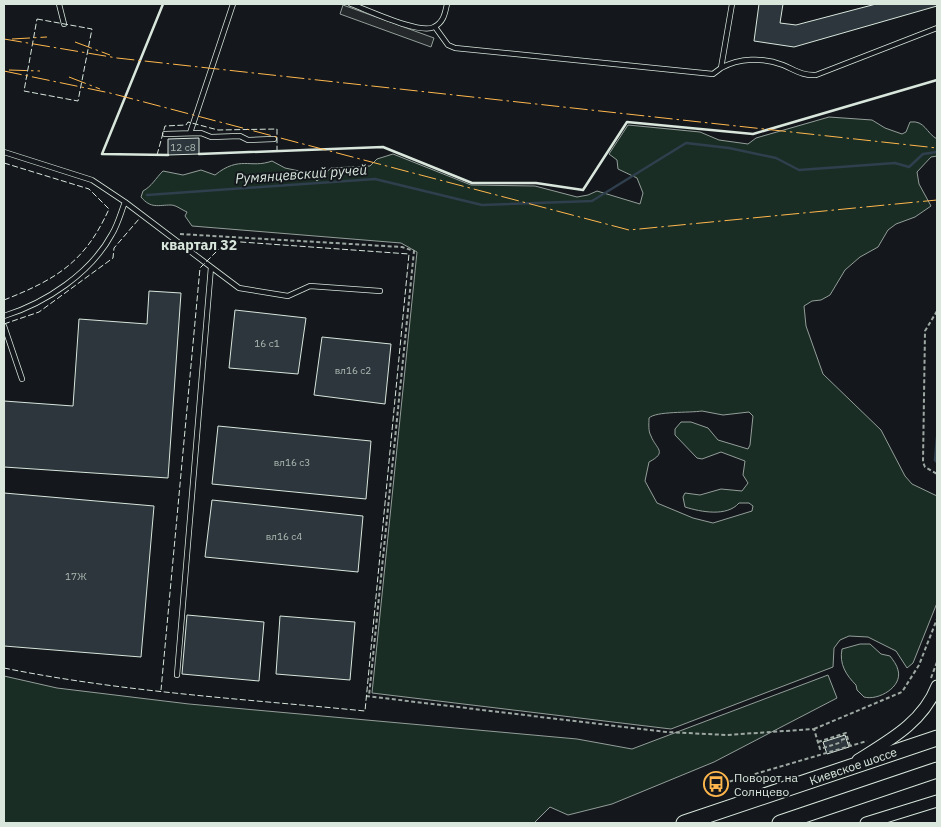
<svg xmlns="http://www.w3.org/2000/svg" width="941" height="827" font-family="'IBM Plex Sans',sans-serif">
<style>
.green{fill:#1a2d24;stroke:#939e99;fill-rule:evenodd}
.parking{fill:#24282b;stroke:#939e99}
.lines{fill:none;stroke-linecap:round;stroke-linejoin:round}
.stream{stroke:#2f3f4d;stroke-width:2.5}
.building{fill:#2c363c;stroke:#d8e6dc}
.lane-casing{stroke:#d8e6dc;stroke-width:6}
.secondary-casing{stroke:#d8e6dc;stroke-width:13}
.highway-casing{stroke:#d8e6dc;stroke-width:17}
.path{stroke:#9da8a2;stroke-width:2;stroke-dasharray:4 2.5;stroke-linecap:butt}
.lane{stroke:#14181c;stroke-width:4.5}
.secondary{stroke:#14181c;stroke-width:11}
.highway{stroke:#14181c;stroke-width:15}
.fence{stroke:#d8e6dc;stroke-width:1;stroke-dasharray:6 2.5;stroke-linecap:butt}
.wall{stroke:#d8e6dc;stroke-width:2.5}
.power{stroke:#ffb74d;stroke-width:1;stroke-dasharray:18 4 2.5 4;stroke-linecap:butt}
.labels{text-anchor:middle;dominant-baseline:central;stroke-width:4;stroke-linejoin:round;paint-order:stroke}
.number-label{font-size:10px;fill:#adbab4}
.street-label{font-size:12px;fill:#d8e6dc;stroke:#14181c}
.poi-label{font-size:12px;fill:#d8e6dc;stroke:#14181c;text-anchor:start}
.water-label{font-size:14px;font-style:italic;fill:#d8e6dc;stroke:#14181c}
.neighbourhood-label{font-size:14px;font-weight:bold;fill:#d8e6dc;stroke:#14181c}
</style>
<rect width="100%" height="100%" fill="#14181c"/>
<path class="green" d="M 829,117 L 872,120 L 885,128 L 902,134 L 906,132 L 910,122 C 925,120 926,133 937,139 L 937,156 L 931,157 L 917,172 L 919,184 L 931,206 L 915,217 L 896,224 L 888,230 L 878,247 L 860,257 L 845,270 L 830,295 L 821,300 L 812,301 L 804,306 L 806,326 L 823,374 L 881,430 L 905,476 L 912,484 L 937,496 L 937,603 L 913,663 L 907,668 L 896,651 L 868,637 L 849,636 L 840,640 L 834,648 L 833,667 L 671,729 L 372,693 L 417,252 L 401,243 L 192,226 L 185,216 L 187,212 C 182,210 176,205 171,205 C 158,205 151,209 141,197 L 143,191 C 152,186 155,179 163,171 L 183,175 L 201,170 L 215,175 C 240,155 250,169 272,161 L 285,168 L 309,173 L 317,181 L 331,168 L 370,166 L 377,159 L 393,154 L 471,185 L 535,186 L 577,197 L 588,195 L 597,191 L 640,204 L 643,193 L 637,178 L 618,169 L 617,160 L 609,154 L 628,125 L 700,132 L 719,140 L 748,144 L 756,138 ZM 702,411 L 723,415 L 749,412 L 753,416 L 750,445 L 748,449 L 718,440 L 708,428 L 691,422 L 681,422 L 675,429 L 675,435 L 697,458 L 702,459 L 721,452 L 745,461 L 743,475 L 748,483 L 742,491 L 721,489 L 700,495 L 685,493 L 683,497 L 685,507 C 701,512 727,517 739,503 L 749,503 L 753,506 L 752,511 L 713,523 L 693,518 L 657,503 L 645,481 L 649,462 C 668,452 656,449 651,436 C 648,431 649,424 649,418 C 656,411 689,413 702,411 Z
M 860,644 L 870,644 L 881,654 L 890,656 C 893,660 897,665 898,670 C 903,687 878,701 864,697 L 857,690 L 856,685 C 846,675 839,664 842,649 Z
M 828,675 L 837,698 L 714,762 L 612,804 L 568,815 L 550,807 L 534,823 L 4,823 L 4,676 L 57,688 L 189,704 L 577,739 L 632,749 Z"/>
<path class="parking" d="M 343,5 L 434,38 L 431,47 L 340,14 Z"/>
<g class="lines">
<path class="stream" d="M 147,195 L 375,179 L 482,205 L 592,201 L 686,143 L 729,148 L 776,158 L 799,170 L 895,163 L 909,167 L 923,154 L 937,152
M 937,437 L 935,460 L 937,462"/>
</g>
<path class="building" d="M 759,4 L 783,4 L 780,23 L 796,25 L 876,4 L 937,4 L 937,6 L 794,47 L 754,41 Z
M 199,138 L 199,154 L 168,155 L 168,139 Z
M 149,291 L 181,293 L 168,478 L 4,467 L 4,401 L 73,406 L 79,319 L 147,324 Z
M 235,310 L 306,318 L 298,374 L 229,368 Z
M 322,337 L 391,344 L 385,404 L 314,395 Z
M 218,426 L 371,441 L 366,499 L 212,484 Z
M 4,493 L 154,506 L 141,657 L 4,646 Z
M 212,500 L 363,516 L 358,572 L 205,557 Z
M 187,615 L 264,622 L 259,681 L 182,674 Z
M 280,616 L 355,622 L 350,680 L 276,674 Z
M 845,735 L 849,747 L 827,754 L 823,742 Z"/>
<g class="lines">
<defs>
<path id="lane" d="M 59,4 L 64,24
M 351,4 C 368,10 420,35 434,27 C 444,22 445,13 447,4
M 435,27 L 448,45 L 455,48 L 713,74 L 721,68 L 732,4
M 721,68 C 739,58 763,57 783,65 C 795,70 803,76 816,75 L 937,28
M 190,133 L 233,4
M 165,134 L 201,133 L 211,137 L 240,136 L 248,140 L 274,139
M 4,152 L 92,180 L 125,202 L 211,267 L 177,675
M 211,267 L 239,288 L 288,296 L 310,286 L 380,291
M 4,316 C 46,303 91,273 112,234 C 118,224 121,212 125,202
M 4,326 L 22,379"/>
<path id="secondary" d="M 858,760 C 890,740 923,722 937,686
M 866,823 L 937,801"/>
<path id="highway" d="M 684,823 L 937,738
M 780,823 L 937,770"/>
</defs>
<use href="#lane" class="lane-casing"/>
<use href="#secondary" class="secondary-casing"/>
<use href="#highway" class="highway-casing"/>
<path class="path" d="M 180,234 L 402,247 L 414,251 L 369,696
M 937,311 L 925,331 L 923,462 L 925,467 L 937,474
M 931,678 L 937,662
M 366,696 L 666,732 L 727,735 L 814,729 L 820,749 L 842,742
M 814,729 L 902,692 L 919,665 L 937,619
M 841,740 L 848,738
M 818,742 L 846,733 L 850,746
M 711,787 L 867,741"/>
<use href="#lane" class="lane"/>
<use href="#secondary" class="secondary"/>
<use href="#highway" class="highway"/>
<path class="fence" d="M 37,19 L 92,29 L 78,101 L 24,91 Z
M 157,155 L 165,126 L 186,125 L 188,122 L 218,130 L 277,129 L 277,151
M 4,163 L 89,189 L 109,209 C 85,262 57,279 4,300
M 4,324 L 39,312 L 113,258 L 114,248 L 139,219
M 4,668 C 122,692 245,699 365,711 L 409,254 L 227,241 L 200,268 L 161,690"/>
<path class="wall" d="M 163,4 L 102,154 L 168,155
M 199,154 L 383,147 L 472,183 L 536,183 L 583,190 L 627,122 L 753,134 L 937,80"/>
<path class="power" d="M 4,39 L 117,58 L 937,148
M 12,39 L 47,37
M 75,42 L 110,55
M 9,70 L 40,71
M 4,71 L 110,93 L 629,230 L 937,200
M 69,77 L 100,89"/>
</g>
<defs>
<symbol id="bus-ring" viewBox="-11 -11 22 22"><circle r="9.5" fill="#14181c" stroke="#ffb74d" stroke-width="1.5"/><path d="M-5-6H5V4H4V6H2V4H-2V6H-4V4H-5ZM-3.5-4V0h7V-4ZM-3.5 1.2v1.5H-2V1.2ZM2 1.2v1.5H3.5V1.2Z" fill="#ffb74d"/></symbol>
</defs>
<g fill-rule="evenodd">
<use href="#bus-ring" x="702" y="770" width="28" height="28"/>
</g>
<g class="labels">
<g class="number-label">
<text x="183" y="147">12 c8</text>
<text x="267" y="343">16 с1</text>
<text x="353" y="370">вл16 с2</text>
<text x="292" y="462">вл16 с3</text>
<text x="284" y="536">вл16 с4</text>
<text x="76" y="576">17Ж</text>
</g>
<g class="street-label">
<text transform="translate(853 766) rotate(-19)">Киевское шоссе</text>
</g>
<g class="poi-label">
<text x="734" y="777">Поворот на<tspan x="734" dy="14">Солнцево</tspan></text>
</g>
<g class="water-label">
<text transform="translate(301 174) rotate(-4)">Румянцевский ручей</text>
</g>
<g class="neighbourhood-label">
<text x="199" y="245">квартал 32</text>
</g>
</g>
<rect width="941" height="827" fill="none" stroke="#d8e6dc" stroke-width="10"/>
</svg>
